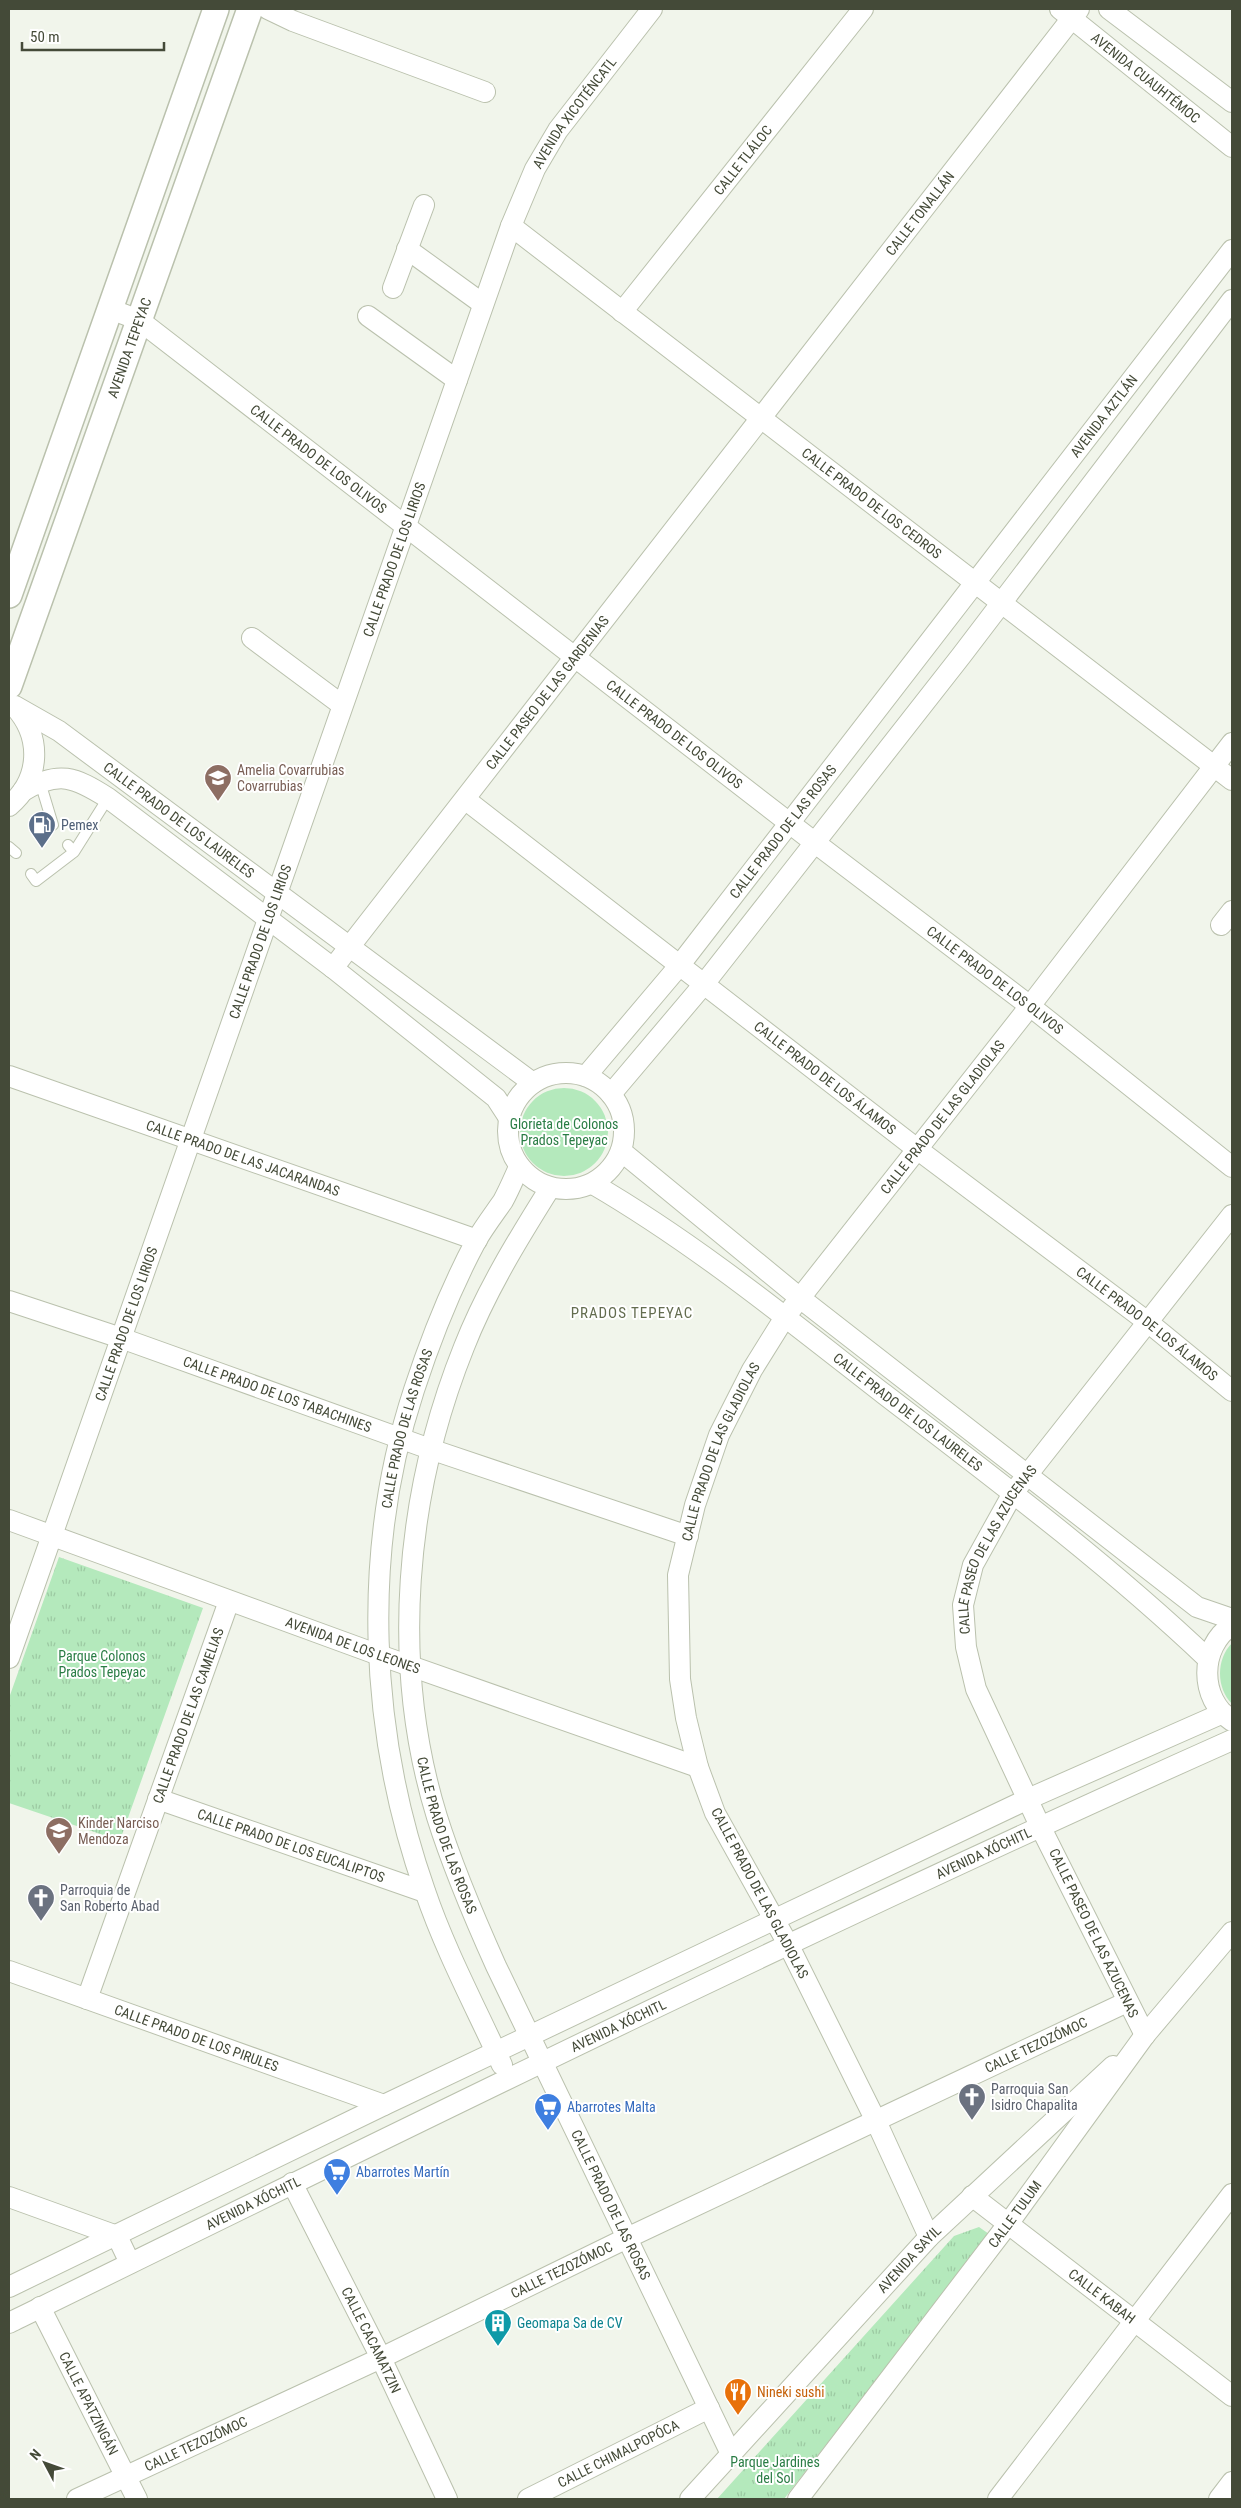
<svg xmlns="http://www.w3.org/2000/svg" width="1241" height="2508" font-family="'Roboto Condensed',sans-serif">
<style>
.green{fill:#b4e9bc}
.park{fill:url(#park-tufts)}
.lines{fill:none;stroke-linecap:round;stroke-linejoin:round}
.service-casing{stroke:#bac1ad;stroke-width:12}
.minor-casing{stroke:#bac1ad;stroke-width:22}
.tertiary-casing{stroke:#bac1ad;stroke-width:28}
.service{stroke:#fff;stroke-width:10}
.minor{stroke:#fff;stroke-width:20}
.tertiary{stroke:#fff;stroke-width:25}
.labels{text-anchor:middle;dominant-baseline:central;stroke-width:4;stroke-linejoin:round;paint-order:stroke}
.street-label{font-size:14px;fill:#444a38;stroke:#fff}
.education-label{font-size:14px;fill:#785e54;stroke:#fff;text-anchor:start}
.service-label{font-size:14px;fill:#4e5e75;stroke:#fff;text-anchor:start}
.park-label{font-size:14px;fill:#2a7d45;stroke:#fff}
.worship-label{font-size:14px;fill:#5b616d;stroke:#fff;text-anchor:start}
.shop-label{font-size:14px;fill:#366cbe;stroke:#fff;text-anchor:start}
.culture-label{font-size:14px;fill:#0d838f;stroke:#fff;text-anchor:start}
.food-label{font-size:14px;fill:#c56008;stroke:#fff;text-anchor:start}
.neighbourhood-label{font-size:15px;letter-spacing:1px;fill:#646d50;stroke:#fff}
</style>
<defs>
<pattern id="park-tufts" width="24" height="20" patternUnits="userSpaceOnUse" patternTransform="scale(1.25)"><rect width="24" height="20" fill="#b4e9bc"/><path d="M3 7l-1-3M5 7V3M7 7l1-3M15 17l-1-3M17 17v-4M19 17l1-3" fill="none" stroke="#9cc9a2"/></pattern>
</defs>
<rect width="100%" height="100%" fill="#f1f5eb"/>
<path class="green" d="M520 1132a44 44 0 1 1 88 0a44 44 0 1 1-88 0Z
M 1232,1643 L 1232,1704 C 1216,1688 1216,1659 1232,1643 Z"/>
<path class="park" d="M 59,1557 L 203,1608 L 119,1843 L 115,1839 L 9,1803 L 9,1698 Z
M 979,2227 L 989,2234 L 784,2499 L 717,2499 L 954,2236 Z"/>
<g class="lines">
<defs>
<path id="service" d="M 40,782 L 53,825
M 9,847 L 16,853
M 74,852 L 108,798
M 31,874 L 36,881 L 74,852 L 68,845"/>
<g id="minor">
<path d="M 268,9 L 293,21 L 485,92"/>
<path id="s1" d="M 1060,9 L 1232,147"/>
<path d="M 1109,9 L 1232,102"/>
<path id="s2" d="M 511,226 L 1232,780"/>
<path d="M 407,249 L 483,304"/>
<path d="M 393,288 L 424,205"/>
<path id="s3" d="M 110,309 L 139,320 L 814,842 L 1030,1006 L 1232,1167"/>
<path id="s4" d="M 622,312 L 863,9"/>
<path d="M 368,316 L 457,380"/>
<path d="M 252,638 L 342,705"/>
<path id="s5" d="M 15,706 L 59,731 L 533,1083"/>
<path d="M 23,791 C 59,770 75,777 108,798 L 333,968 L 496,1098 L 509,1118"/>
<path id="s6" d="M 466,800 L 917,1149 L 1149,1323 L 1232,1391"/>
<path d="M 9,806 C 41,779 42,737 15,707"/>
<path d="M 1221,925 L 1232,911"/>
<path id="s7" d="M 333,968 L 1079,9"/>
<circle cx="566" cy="1131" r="58"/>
<path id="s8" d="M 9,1076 L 477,1240"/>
<path id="s9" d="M 586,1076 L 679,966 L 1232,250"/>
<path d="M 611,1094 L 704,984 L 961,656 L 1232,300"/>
<path d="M 621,1151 L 800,1298 L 1197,1607 L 1232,1619"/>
<path id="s10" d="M 593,1184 C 696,1244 790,1321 884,1394 C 995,1479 1107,1563 1208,1659"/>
<path id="s11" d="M 550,1188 C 518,1239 486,1291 464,1347 C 405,1494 390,1665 437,1817 C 453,1868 474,1917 496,1966 L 731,2454"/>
<path id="s12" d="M 9,1301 L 121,1338 L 430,1449 L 688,1536"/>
<path id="s13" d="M 9,1520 L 379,1655 L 698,1767"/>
<path d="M 1232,1625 C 1199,1647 1199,1699 1232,1721"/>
<path id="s14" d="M 9,1658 L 511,226 L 535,169 L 558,130 L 652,9"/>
<path id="s15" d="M 158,1799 L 425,1892"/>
<path id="s16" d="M 9,1971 L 384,2105"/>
<path id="s17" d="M 87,1999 L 229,1601"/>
<path id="s18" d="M 1145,2035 L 1040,1826 L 976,1689 L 966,1647 L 963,1605 L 973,1565 L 1013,1493 L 1232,1215"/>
<path id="s19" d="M 502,2065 C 476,2008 445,1950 425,1891 C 369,1732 361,1551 414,1390 C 430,1341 452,1286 476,1241 C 484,1227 494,1214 503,1201 C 509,1190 514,1178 519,1167"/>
<path id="s20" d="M 292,2183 L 381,2358 L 447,2499"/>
<path id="s21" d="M 972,2196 L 1232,2396"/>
<path d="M 9,2197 L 117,2236 L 130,2263"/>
<path id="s22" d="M 929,2237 L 876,2121 L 789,1946 L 715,1813 L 698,1767 L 686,1718 L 680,1679 L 678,1575 L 695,1505 L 719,1435 L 752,1370 L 785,1317 L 1030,1006 L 1232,743"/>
<path d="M 9,2287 L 384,2105 L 1028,1799 L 1223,1713"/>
<path id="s23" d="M 40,2307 L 137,2499"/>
<path id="s24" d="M 9,2323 C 414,2124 820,1924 1232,1740"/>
<path id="s25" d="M 77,2499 L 381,2358 L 627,2238 L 1127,2002"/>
<path id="s26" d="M 528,2499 L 709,2408"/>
<path id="s27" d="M 690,2499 L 929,2237 L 1113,2066"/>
<path id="s28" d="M 798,2499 L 1008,2224 L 1145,2035 L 1232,1932"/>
<path d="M 998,2499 L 1232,2194"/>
<path d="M 1219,2499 L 1232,2482"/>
</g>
<g id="tertiary">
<path d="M 9,595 L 216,9"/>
<path id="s29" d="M 9,686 L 250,9"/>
</g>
</defs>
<use href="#service" class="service-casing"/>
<use href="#minor" class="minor-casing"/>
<use href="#tertiary" class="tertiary-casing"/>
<use href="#service" class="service"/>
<use href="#minor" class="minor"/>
<use href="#tertiary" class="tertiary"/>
</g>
<defs>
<symbol id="school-pin" viewBox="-11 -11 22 30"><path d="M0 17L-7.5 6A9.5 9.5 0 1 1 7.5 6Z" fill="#8d6e63" stroke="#fff"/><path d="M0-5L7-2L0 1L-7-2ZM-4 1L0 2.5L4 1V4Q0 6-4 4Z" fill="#fff"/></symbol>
<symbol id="fuel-pin" viewBox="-11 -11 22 30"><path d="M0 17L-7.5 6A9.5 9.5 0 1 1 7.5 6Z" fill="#5c6f8a" stroke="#fff"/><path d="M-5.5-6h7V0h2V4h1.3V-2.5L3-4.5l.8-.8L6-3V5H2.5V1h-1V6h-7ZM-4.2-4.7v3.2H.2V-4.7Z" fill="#fff"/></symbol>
<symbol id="church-pin" viewBox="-11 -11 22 30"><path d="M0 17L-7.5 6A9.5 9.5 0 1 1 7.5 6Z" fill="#6b7280" stroke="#fff"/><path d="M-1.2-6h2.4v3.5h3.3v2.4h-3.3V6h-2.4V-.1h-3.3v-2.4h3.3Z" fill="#fff"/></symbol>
<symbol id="supermarket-pin" viewBox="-11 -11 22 30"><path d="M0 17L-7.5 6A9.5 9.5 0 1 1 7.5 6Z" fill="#3f7fe0" stroke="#fff"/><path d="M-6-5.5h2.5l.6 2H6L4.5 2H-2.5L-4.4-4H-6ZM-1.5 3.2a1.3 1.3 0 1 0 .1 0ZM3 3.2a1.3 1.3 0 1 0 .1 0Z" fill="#fff"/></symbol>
<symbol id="building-pin" viewBox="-11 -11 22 30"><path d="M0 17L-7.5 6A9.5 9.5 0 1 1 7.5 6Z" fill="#0f9aa8" stroke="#fff"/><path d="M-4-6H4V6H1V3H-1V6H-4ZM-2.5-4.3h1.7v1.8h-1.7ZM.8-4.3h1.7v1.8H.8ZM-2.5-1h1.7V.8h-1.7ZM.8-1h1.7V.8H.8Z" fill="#fff"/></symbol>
<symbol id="restaurant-pin" viewBox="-11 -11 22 30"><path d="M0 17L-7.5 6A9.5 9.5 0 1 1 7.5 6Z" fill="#e8710a" stroke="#fff"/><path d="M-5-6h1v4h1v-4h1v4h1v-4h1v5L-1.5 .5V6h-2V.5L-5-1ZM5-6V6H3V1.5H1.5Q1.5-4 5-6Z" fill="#fff"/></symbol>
</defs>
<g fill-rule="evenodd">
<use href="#school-pin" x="202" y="762" width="32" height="43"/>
<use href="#fuel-pin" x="26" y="809" width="32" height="43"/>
<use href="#school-pin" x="43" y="1815" width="32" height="43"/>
<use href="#church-pin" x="25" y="1882" width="32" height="43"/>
<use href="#church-pin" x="956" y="2081" width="32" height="43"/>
<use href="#supermarket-pin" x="532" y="2091" width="32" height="43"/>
<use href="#supermarket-pin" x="321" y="2156" width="32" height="43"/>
<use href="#building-pin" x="482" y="2307" width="32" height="43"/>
<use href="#restaurant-pin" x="722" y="2376" width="32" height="43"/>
</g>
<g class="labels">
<g class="street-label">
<text stroke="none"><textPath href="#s1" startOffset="110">AVENIDA CUAUHTÉMOC</textPath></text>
<text stroke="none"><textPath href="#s14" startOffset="1648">AVENIDA XICOTÉNCATL</textPath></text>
<text stroke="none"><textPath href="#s4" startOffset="194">CALLE TLÁLOC</textPath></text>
<text stroke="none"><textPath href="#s7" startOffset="956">CALLE TONALLÁN</textPath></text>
<text stroke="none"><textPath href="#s29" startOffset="359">AVENIDA TEPEYAC</textPath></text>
<text stroke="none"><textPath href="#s9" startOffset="839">AVENIDA AZTLÁN</textPath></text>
<text stroke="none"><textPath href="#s3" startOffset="258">CALLE PRADO DE LOS OLIVOS</textPath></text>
<text stroke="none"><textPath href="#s2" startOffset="455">CALLE PRADO DE LOS CEDROS</textPath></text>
<text stroke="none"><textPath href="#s14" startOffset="1164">CALLE PRADO DE LOS LIRIOS</textPath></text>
<text stroke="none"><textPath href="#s7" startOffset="349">CALLE PASEO DE LAS GARDENIAS</textPath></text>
<text stroke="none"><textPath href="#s3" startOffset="708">CALLE PRADO DE LOS OLIVOS</textPath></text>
<text stroke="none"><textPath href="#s5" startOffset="200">CALLE PRADO DE LOS LAURELES</textPath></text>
<text stroke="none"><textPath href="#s9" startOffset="314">CALLE PRADO DE LAS ROSAS</textPath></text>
<text stroke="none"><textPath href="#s14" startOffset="759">CALLE PRADO DE LOS LIRIOS</textPath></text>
<text stroke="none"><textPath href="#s3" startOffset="1112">CALLE PRADO DE LOS OLIVOS</textPath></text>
<text stroke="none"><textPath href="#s6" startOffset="454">CALLE PRADO DE LOS ÁLAMOS</textPath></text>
<text stroke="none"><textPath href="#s22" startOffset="1254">CALLE PRADO DE LAS GLADIOLAS</textPath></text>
<text stroke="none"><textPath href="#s8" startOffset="248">CALLE PRADO DE LAS JACARANDAS</textPath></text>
<text stroke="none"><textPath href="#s14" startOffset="354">CALLE PRADO DE LOS LIRIOS</textPath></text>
<text stroke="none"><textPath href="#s6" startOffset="859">CALLE PRADO DE LOS ÁLAMOS</textPath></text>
<text stroke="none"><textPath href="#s12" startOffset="284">CALLE PRADO DE LOS TABACHINES</textPath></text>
<text stroke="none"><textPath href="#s10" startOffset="389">CALLE PRADO DE LOS LAURELES</textPath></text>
<text stroke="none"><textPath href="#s19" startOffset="661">CALLE PRADO DE LAS ROSAS</textPath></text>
<text stroke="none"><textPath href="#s22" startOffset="849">CALLE PRADO DE LAS GLADIOLAS</textPath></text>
<text stroke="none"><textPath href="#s18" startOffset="534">CALLE PASEO DE LAS AZUCENAS</textPath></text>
<text stroke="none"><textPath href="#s13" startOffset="366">AVENIDA DE LOS LEONES</textPath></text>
<text stroke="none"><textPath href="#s17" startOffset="301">CALLE PRADO DE LAS CAMELIAS</textPath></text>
<text stroke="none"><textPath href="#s11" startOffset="681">CALLE PRADO DE LAS ROSAS</textPath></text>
<text stroke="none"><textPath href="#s15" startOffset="141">CALLE PRADO DE LOS EUCALIPTOS</textPath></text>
<text stroke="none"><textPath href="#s24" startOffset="1082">AVENIDA XÓCHITL</textPath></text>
<text transform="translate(760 1893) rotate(62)">CALLE PRADO DE LAS GLADIOLAS</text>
<text transform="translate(1094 1933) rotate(64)">CALLE PASEO DE LAS AZUCENAS</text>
<text stroke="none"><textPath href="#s24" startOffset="678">AVENIDA XÓCHITL</textPath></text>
<text stroke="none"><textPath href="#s16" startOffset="199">CALLE PRADO DE LOS PIRULES</textPath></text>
<text stroke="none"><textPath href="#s25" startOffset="1061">CALLE TEZOZÓMOC</textPath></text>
<text stroke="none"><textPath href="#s24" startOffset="272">AVENIDA XÓCHITL</textPath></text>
<text stroke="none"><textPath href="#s11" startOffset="1086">CALLE PRADO DE LAS ROSAS</textPath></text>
<text stroke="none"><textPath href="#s28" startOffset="358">CALLE TULUM</textPath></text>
<text stroke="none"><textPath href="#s27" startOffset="325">AVENIDA SAYIL</textPath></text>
<text stroke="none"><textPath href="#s25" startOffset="536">CALLE TEZOZÓMOC</textPath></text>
<text stroke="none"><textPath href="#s21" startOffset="164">CALLE KABAH</textPath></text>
<text stroke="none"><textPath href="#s20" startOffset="176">CALLE CACAMATZIN</textPath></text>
<text stroke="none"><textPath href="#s23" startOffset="108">CALLE APATZINGÁN</textPath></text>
<text stroke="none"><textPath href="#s25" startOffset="131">CALLE TEZOZÓMOC</textPath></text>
<text stroke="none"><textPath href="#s26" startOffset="101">CALLE CHIMALPOPÓCA</textPath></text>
</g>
<g class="education-label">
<text x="237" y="770">Amelia Covarrubias<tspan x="237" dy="16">Covarrubias</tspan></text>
<text x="78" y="1823">Kinder Narciso<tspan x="78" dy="16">Mendoza</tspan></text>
</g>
<g class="service-label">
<text x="61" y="825">Pemex</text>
</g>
<g class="park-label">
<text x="564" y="1124">Glorieta de Colonos<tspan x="564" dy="16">Prados Tepeyac</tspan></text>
<text x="102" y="1656">Parque Colonos<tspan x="102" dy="16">Prados Tepeyac</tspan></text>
<text x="775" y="2462">Parque Jardines<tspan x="775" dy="16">del Sol</tspan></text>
</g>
<g class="worship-label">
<text x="60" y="1890">Parroquia de<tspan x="60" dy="16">San Roberto Abad</tspan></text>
<text x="991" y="2089">Parroquia San<tspan x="991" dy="16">Isidro Chapalita</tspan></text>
</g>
<g class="shop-label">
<text x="567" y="2107">Abarrotes Malta</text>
<text x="356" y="2172">Abarrotes Martín</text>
</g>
<g class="culture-label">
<text x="517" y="2323">Geomapa Sa de CV</text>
</g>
<g class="food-label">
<text x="757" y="2392">Nineki sushi</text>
</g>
<g class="neighbourhood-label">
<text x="632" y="1313">PRADOS TEPEYAC</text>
</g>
</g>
<rect width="1241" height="2508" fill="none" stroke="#444a38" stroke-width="20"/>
<g transform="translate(45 2463) rotate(311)" stroke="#ffffff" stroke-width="4" paint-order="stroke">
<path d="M0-4L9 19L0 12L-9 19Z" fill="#444a38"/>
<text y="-8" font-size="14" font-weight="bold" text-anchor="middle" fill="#444a38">N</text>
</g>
<path d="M22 42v8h142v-8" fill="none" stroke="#444a38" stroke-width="2.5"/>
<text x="30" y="42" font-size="15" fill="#444a38" stroke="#ffffff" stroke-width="4" paint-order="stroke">50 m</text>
</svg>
